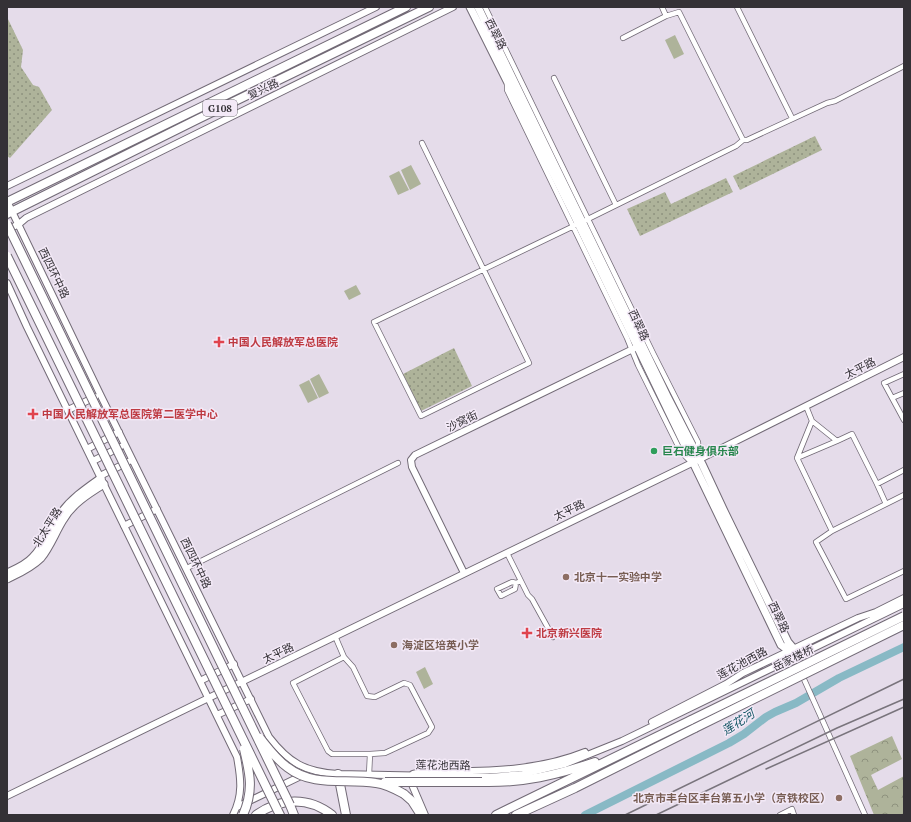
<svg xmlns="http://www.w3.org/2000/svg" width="911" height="822" font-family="'PT Serif','Noto Sans SC',serif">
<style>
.forest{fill:url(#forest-crowns)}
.park{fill:url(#park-dots)}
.pitch{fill:#aeb39a}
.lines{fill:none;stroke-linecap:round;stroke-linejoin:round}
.river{stroke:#88b9c5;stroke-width:8}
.minor-casing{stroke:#726a76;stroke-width:6}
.tertiary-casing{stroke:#726a76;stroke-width:8}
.secondary-casing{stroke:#726a76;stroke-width:9}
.trunk-casing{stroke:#726a76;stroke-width:10}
.minor{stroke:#fff;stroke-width:4.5}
.tertiary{stroke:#fff;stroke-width:6}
.secondary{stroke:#fff;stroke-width:7}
.trunk{stroke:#fff;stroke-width:8}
.rail{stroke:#79747c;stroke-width:1.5}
.trunk-bridge-casing{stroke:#726a76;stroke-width:10;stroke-linecap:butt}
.trunk-bridge{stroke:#fff;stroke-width:8}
.health-dot{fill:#e0444e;stroke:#f3e9f7;stroke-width:1.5}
.leisure-dot{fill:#2e9e5b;stroke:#f3e9f7;stroke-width:1.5}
.education-dot{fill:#8d6e63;stroke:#f3e9f7;stroke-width:1.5}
.labels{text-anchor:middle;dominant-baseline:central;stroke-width:3;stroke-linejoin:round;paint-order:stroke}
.shield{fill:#f3e9f7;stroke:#6d6870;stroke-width:1}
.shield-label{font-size:10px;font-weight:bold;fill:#343136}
.street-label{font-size:11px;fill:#343136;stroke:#f3e9f7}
.health-label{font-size:11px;font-weight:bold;fill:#be3a42;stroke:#f3e9f7;text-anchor:start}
.leisure-label{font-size:11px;font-weight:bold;fill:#27864d;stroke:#f3e9f7;text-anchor:start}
.education-label{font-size:11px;font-weight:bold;fill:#785e54;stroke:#f3e9f7;text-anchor:start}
.water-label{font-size:12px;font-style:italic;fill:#135664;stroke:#f3e9f7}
</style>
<defs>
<pattern id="forest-crowns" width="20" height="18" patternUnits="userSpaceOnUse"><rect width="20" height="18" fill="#aeb39a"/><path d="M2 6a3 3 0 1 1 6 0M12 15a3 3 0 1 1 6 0" fill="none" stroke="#8e927e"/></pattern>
<pattern id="park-dots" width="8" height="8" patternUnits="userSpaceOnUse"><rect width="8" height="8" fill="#aeb39a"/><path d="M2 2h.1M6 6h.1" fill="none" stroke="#8e927e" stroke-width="1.8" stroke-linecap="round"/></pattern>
</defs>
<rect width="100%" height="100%" fill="#e5dcea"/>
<path class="forest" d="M 892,736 L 902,759 L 871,775 L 878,790 L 904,776 L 904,815 L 874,815 L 850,756 Z"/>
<path class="park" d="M 7,17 L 23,50 L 21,67 L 33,85 L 39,87 L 52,110 L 10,158 L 7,156 Z
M 815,136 L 822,150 L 740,190 L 733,176 Z
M 726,178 L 733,192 L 640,236 L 627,209 L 665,192 L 671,204 Z
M 454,348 L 472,386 L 421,411 L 403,374 Z"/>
<path class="pitch" d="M 675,35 L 684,54 L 674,59 L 665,40 Z
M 411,165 L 421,184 L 410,190 L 401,170 Z
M 399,171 L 409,190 L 398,195 L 389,176 Z
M 356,285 L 361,294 L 349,300 L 344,291 Z
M 319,374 L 329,393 L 319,398 L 310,379 Z
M 309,380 L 318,398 L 308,403 L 299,385 Z
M 425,667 L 433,684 L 424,689 L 416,672 Z"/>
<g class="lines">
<path class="river" d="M 585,815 L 729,743 L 744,734 L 766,717 L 775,712 L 796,703 L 839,678 L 904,647"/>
<defs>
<path id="minor" d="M 485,7 L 653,353 L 698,442 L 699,455
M 662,7 L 666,16
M 737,7 L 792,118
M 623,38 L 666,16 L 679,12 L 743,140
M 554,78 L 616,205
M 507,84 L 507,90 L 627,338 L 638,365 L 681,452 L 690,461
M 422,143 L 529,363 L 421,416 L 374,322 L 578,224
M 586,220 L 736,146 L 743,140 L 747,140 L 827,103 L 835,101 L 904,66
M 904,374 L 884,383 L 904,420
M 892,398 L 904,393
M 806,406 L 812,421 L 837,441 L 852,434 L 877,484 L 904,470
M 812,421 L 797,458 L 832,531 L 816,542 L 846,599 L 904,571
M 797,458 L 837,441
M 877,484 L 886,504 L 904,495
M 832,531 L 886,504
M 507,553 L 528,595 L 532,599 L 553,637
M 187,568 L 398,463
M 516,583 L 515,589 L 501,596 L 497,589 L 512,582 L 516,583 L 521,581
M 335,636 L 344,657 L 293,683 L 328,751 L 332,754 L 370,754 L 369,775
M 344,657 L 353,667 L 367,696 L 375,697 L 404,683 L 410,685 L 432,727 L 428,733 L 385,753 L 370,754
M 794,657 L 865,815
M 780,815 L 792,809 L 794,815"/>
<path id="tertiary" d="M 7,186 L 376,7
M 7,201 L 100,394 L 269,737 C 289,763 305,772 338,774 L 490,777 L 523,774 L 565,764 L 622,741 L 904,604
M 7,230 L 19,224 L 26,218 L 453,7
M 7,283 L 27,327 L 237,757 C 241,779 243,795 233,815
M 68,410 L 95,397
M 87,449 L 119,432
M 93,461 L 120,447
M 100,476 L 128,462
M 124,526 L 157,509
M 464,573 L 412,467 L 411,460 L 415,455 L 637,347
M 200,681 L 234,664
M 217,715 L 251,699
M 652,722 L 726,684 L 743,673 L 858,618 L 876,612 L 904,598
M 413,774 L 421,772 C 477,771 533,773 585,752
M 410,780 L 425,815
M 7,796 L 700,459 L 904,357
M 237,807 L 303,775"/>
<path id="secondary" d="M 470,7 L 574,215 L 781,645 L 789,651
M 478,7 L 667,396 L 702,464 L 723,509 L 788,642 L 794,649
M 7,573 C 16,569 26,565 33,557 C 45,545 51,526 61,513 C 72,498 87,488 101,478
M 7,579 C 19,573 31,568 41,558 C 50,547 55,533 63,520 C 72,504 88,494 104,484"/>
<path id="trunk" d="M 7,202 L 406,7
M 7,214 L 198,119 L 429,7
M 338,774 L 346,815
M 482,782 C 523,783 557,775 595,762
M 404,794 L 412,801 L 421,815
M 290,805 L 294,815
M 277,809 L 280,815
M 256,815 C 280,798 308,796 332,815
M 496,815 L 691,720
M 516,815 L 575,788 L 695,728"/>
</defs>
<use href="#minor" class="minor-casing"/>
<use href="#tertiary" class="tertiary-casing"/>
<use href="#secondary" class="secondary-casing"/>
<use href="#trunk" class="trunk-casing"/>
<use href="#minor" class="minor"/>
<use href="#tertiary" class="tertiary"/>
<use href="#secondary" class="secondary"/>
<use href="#trunk" class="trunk"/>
<path class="rail" d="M 766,769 L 904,707
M 625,815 L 904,679
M 656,815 L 837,728 L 904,699"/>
<defs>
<path id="trunk-bridge" d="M 7,224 L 290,805
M 7,256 L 277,809
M 691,720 L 904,616
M 695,728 L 904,625
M 260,738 C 268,748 276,759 287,767 C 314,788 345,778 376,783 C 386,784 395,789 404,794
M 385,782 L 482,782
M 243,815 C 254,790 250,774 244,749"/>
</defs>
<use href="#trunk-bridge" class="trunk-bridge-casing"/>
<use href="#trunk-bridge" class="trunk-bridge"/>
</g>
<g class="health-dot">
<path d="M217 336h4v4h4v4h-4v4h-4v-4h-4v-4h4z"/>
<path d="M31 408h4v4h4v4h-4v4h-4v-4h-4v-4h4z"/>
<path d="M525 627h4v4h4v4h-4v4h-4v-4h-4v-4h4z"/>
</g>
<circle class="leisure-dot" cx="654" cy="451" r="4"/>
<g class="education-dot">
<circle cx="566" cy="577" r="4"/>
<circle cx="394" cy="645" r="4"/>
<circle cx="839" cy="798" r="4"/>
</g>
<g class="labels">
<rect class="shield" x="203" y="100" width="34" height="16" rx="3"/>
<g class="shield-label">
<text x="220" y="108">G108</text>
</g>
<g class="street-label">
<text transform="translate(496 34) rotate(63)">西翠路</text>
<text transform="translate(263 89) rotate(-26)">复兴路</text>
<text transform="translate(54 273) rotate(64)">西四环中路</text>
<text transform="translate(639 325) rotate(65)">西翠路</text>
<text transform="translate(860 368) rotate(-27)">太平路</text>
<text transform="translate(462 421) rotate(-26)">沙窝街</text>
<text transform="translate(569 510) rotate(-26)">太平路</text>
<text transform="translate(47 527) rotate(-58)">北太平路</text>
<text transform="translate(196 563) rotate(64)">西四环中路</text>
<text transform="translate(779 617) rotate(64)">西翠路</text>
<text transform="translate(278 653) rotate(-26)">太平路</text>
<text transform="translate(793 658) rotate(-26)">岳家楼桥</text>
<text transform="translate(742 663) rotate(-28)">莲花池西路</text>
<text transform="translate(443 765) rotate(1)">莲花池西路</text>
</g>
<g class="health-label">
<text x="228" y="342">中国人民解放军总医院</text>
<text x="42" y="414">中国人民解放军总医院第二医学中心</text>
<text x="536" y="633">北京新兴医院</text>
</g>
<g class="leisure-label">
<text x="662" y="451">巨石健身俱乐部</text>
</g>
<g class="education-label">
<text x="574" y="577">北京十一实验中学</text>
<text x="402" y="645">海淀区培英小学</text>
<text x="831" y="798" text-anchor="end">北京市丰台区丰台第五小学（京铁校区）</text>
</g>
<g class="water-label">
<text transform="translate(738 722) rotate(-33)">莲花河</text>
</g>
</g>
<rect width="911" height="822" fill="none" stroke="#343136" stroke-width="16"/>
</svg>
